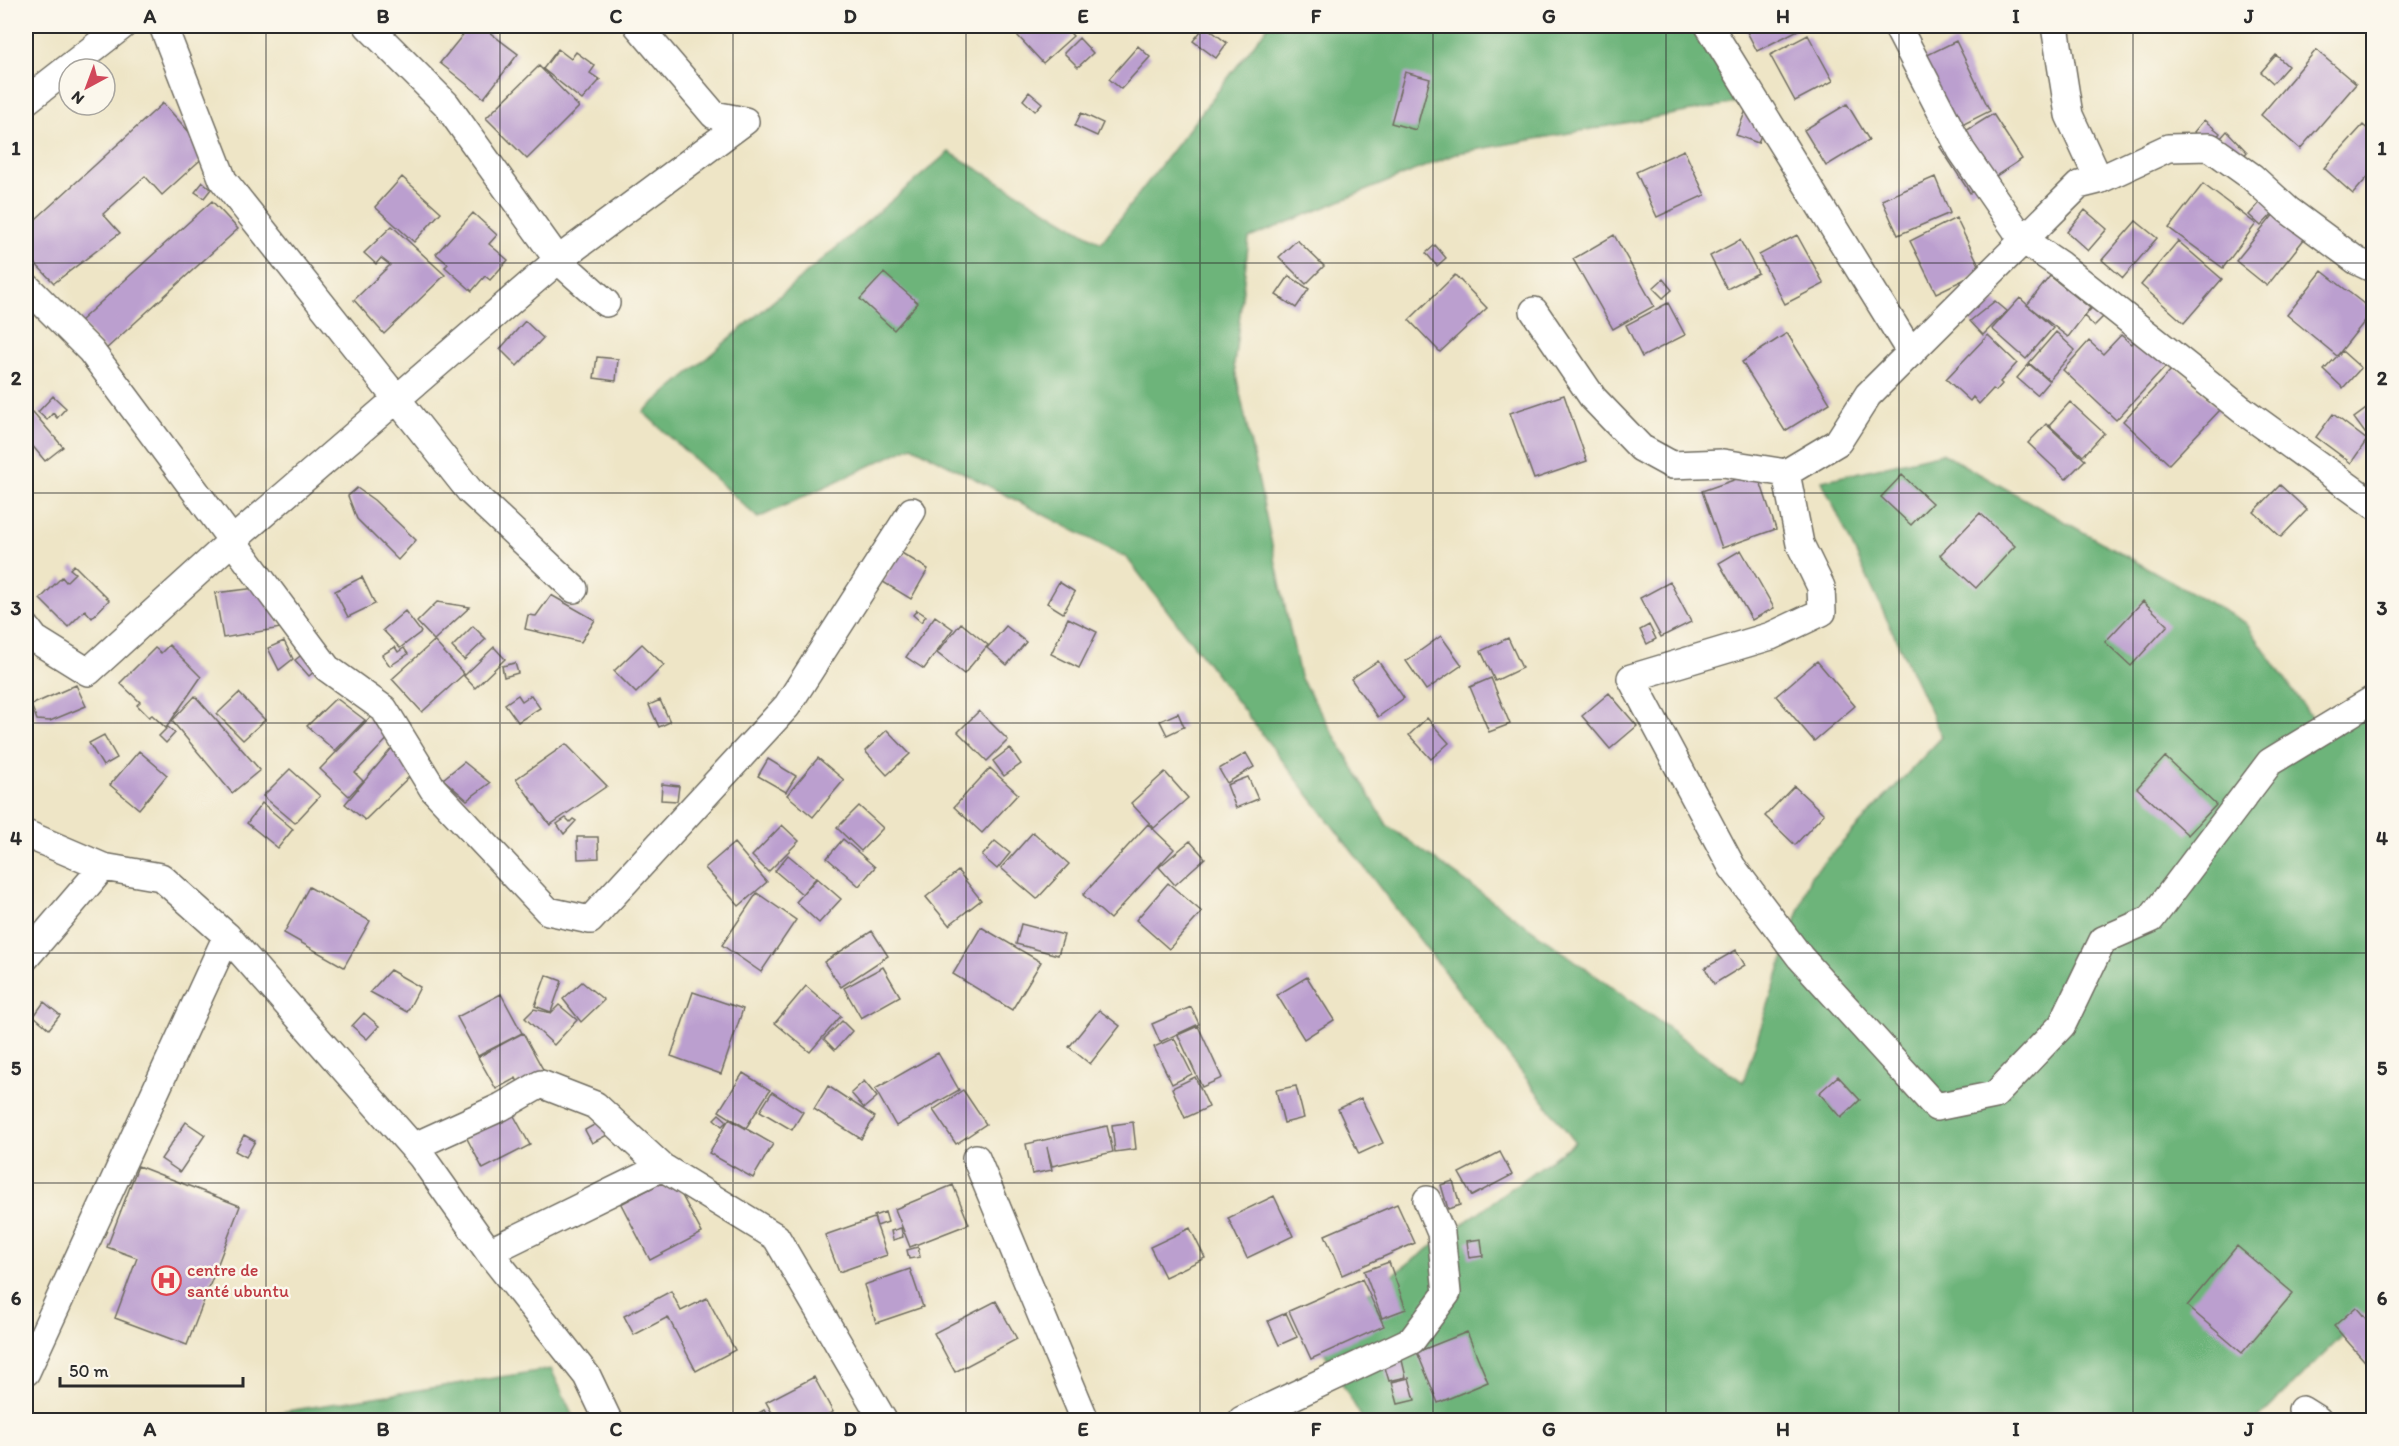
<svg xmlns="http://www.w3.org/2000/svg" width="2399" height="1446" font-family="Itim,sans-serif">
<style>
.forest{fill:#6db47a;stroke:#4c7052;stroke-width:1.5}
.building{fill:#bb9fcf}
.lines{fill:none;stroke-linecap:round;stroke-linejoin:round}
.minor-casing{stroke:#6f6c61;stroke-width:30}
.minor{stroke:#fff;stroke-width:27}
.grid{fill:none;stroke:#2b2b2b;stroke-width:1.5;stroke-opacity:0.55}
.labels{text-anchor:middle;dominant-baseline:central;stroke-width:5;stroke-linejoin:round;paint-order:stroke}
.health-label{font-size:18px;fill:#be3a42;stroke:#fbf7ec;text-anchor:start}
.neatline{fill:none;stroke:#2b2b2b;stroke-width:2}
.grid-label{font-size:20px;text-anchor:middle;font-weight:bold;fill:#2b2b2b}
</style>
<rect width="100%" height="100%" fill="#fbf7ec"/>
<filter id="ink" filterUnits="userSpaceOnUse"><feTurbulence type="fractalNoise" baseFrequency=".0167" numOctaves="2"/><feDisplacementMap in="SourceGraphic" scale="12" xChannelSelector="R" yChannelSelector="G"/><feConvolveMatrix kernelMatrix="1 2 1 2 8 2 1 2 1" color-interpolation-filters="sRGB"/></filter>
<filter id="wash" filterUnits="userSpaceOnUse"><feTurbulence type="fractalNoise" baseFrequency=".008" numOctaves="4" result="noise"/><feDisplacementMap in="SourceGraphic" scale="24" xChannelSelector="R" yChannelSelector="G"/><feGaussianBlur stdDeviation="1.35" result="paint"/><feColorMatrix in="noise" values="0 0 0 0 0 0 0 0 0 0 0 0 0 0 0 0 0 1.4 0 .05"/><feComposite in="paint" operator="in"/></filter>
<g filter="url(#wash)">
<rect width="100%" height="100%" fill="#eee5c6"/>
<path class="forest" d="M 1268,26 L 1693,26 L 1742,102 L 1458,153 L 1249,238 L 1234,365 L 1300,677 L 1387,825 L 1743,1082 L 1810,877 L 1942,737 L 1822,481 L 1942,453 L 2246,623 L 2320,730 L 2373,708 L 2373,1306 L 2257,1420 L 1363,1420 L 1313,1333 L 1575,1142 L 1127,558 L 912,446 L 758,518 L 643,412 L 949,152 L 1101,243 Z
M 551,1369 L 575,1420 L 230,1420 Z"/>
<g id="blocks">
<path class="building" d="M 470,26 L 481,26 L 518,54 L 484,98 L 440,63 Z
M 1027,26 L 1064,26 L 1073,36 L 1043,63 L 1017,35 Z
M 1205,26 L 1227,43 L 1216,58 L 1193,41 Z
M 1744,26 L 1798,26 L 1800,29 L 1757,51 Z
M 1808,35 L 1833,81 L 1795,101 L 1770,55 Z
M 1079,38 L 1093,53 L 1078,67 L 1064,53 Z
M 1956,41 L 1990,111 L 1946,133 L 1911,63 Z
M 1138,46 L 1150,57 L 1121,89 L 1109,79 Z
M 558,49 L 571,59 L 576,52 L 595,66 L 590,73 L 600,80 L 582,100 L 543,69 Z
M 2316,50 L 2356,84 L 2300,149 L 2261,115 Z
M 2276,55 L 2288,66 L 2273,83 L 2261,72 Z
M 539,66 L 579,107 L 527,159 L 486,118 Z
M 1405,72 L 1430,79 L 1416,130 L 1391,123 Z
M 1029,92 L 1042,103 L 1035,111 L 1023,100 Z
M 163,103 L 208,153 L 162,195 L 145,176 L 103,214 L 120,233 L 54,283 L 26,254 L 26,228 Z
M 1847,104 L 1869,140 L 1826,166 L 1804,130 Z
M 1748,105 L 1769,113 L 1758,143 L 1736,135 Z
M 1081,113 L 1103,123 L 1097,136 L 1075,126 Z
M 1993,114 L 2022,159 L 1970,193 L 1940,147 Z
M 2204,120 L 2220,133 L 2210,146 L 2194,132 Z
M 2363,125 L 2373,134 L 2373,171 L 2353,194 L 2324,168 Z
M 2227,131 L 2247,152 L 2237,164 L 2219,140 Z
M 1684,150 L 1705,195 L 1657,217 L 1636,172 Z
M 402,177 L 441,212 L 414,242 L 375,207 Z
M 1935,177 L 1950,213 L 1898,235 L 1882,200 Z
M 203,182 L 211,189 L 204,198 L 195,192 Z
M 2203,184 L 2256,224 L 2223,268 L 2169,228 Z
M 2264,198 L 2276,210 L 2261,226 L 2249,215 Z
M 212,201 L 238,229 L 105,350 L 80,321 Z
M 2085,210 L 2107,229 L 2088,251 L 2067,232 Z
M 473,213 L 497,235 L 489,244 L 508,260 L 490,280 L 485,276 L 472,291 L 445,267 L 448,264 L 436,254 Z
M 2275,213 L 2305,238 L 2267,286 L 2236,261 Z
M 1956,218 L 1982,271 L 1936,293 L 1910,241 Z
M 2136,221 L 2157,238 L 2123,278 L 2102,260 Z
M 392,226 L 445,275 L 384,334 L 354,300 L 390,265 L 381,258 L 376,264 L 364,253 Z
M 1614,235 L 1654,306 L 1613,329 L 1573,259 Z
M 1797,235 L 1824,284 L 1785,304 L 1759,255 Z
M 1297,240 L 1324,266 L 1306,284 L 1279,257 Z
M 1740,240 L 1758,273 L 1727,289 L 1710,256 Z
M 2178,241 L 2222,279 L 2184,323 L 2141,285 Z
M 1435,245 L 1446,258 L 1437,266 L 1426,253 Z
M 2322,271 L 2373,311 L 2337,356 L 2287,315 Z
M 884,273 L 918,303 L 894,330 L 860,299 Z
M 1455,275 L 1487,308 L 1440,352 L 1409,320 Z
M 1289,276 L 1309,289 L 1296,308 L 1276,295 Z
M 2050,276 L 2090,308 L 2068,337 L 2027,305 Z
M 1663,279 L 1672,290 L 1663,298 L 1653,288 Z
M 2020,298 L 2053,328 L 2026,359 L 1992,329 Z
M 1995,301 L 2007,311 L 1983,335 L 1970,321 Z
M 1668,303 L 1685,335 L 1642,357 L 1626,325 Z
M 2095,305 L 2105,315 L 2094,326 L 2084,316 Z
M 525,321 L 543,338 L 517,366 L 500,349 Z
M 2143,331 L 2173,359 L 2116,420 L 2063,370 L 2089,341 L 2103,354 L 2121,335 L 2131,344 Z
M 2056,332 L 2075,350 L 2049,380 L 2029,363 Z
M 1787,333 L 1830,403 L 1785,431 L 1742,362 Z
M 1988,335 L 2017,363 L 2000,382 L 2002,384 L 1996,391 L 1993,389 L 1979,404 L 1973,397 L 1970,401 L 1946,379 Z
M 2342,351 L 2361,368 L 2343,388 L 2324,370 Z
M 597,357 L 618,359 L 616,381 L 594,378 Z
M 2029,364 L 2049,381 L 2037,395 L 2017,378 Z
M 2174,367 L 2220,410 L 2169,464 L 2123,421 Z
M 1564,395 L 1587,461 L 1534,479 L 1510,413 Z
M 53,396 L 66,408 L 57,418 L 53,413 L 47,420 L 38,412 Z
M 2070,402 L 2104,433 L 2083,456 L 2049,425 Z
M 2373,404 L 2373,444 L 2354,418 Z
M 33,412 L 63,447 L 45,461 L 26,438 L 26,418 Z
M 2333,414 L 2367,440 L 2351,463 L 2316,437 Z
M 2046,424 L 2085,460 L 2066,479 L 2028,443 Z
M 1757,472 L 1776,529 L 1722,548 L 1702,491 Z
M 1902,475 L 1932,503 L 1911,525 L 1881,497 Z
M 2280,485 L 2307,510 L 2281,537 L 2254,512 Z
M 357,488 L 374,500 L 416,540 L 398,560 L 357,519 L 348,496 Z
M 1980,513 L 2015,546 L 1976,588 L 1940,555 Z
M 1741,550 L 1774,608 L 1752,620 L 1719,563 Z
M 900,552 L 928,569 L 911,599 L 883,582 Z
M 74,565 L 109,600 L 92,618 L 85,610 L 68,627 L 40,599 L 62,577 L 66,582 L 75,573 L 70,569 Z
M 362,577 L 375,604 L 348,617 L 335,591 Z
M 1059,582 L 1075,592 L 1063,613 L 1047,603 Z
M 1670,582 L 1691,622 L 1661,637 L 1640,598 Z
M 265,587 L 281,628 L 223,638 L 215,593 Z
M 551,595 L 595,620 L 581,642 L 525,629 L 528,615 L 536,616 Z
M 2143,601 L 2168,625 L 2131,666 L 2105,642 Z
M 437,602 L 470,607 L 434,640 L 417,622 Z
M 917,610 L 926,616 L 921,622 L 913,615 Z
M 405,611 L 421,632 L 400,648 L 383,630 Z
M 935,616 L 953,629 L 924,669 L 906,657 Z
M 1068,618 L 1097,632 L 1079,668 L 1051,654 Z
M 961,623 L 988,645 L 964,674 L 937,653 Z
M 1649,625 L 1656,639 L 1647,644 L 1640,630 Z
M 473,626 L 486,639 L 464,660 L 452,647 Z
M 1006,626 L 1026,642 L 1007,665 L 987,648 Z
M 1441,636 L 1462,665 L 1426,690 L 1406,661 Z
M 1508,638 L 1522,668 L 1495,681 L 1481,651 Z
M 284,641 L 293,659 L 279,670 L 268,648 Z
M 434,641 L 464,674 L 422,712 L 392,679 Z
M 642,644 L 664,665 L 636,693 L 614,671 Z
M 169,645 L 201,677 L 166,728 L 152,715 L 149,717 L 137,705 L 140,702 L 120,683 L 155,648 L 161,653 Z
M 395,647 L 398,652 L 404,648 L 408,654 L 390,666 L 382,655 Z
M 494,647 L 505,659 L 475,688 L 464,676 Z
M 308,650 L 322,665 L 309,676 L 295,660 Z
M 1378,661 L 1404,698 L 1378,717 L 1351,679 Z
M 1817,661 L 1855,706 L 1814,741 L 1776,696 Z
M 515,663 L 518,673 L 504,677 L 502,666 Z
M 1491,678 L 1510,724 L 1489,732 L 1470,687 Z
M 76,685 L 86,706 L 50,721 L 37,720 L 31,705 Z
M 239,693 L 265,720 L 243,740 L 217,714 Z
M 1609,693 L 1637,726 L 1610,749 L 1582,716 Z
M 518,695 L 522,701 L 531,695 L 540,708 L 518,722 L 505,704 Z
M 195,696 L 260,770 L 232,793 L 172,721 Z
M 336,698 L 365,720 L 335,751 L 307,726 Z
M 660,700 L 670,722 L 659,727 L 649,705 Z
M 979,711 L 1008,740 L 987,761 L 958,732 Z
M 374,713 L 394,732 L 355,773 L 363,781 L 349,796 L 320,769 Z
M 1178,713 L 1184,727 L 1167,735 L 1160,721 Z
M 1427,718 L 1449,743 L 1431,759 L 1409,735 Z
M 168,727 L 175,733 L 166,743 L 159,736 Z
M 887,730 L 910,754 L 887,775 L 865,751 Z
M 104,735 L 117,758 L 103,766 L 89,743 Z
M 566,744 L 607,786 L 550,825 L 516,779 Z
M 392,748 L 415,771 L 365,820 L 345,804 Z
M 1010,748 L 1021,764 L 1004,776 L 993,761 Z
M 139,751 L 167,775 L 139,809 L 110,785 Z
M 1246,753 L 1254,767 L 1227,783 L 1219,769 Z
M 2165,757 L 2216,805 L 2188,835 L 2137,788 Z
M 818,758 L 844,780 L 813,817 L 787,795 Z
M 768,759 L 796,776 L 786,792 L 758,776 Z
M 464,762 L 490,783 L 467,800 L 443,779 Z
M 990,768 L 1018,794 L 982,833 L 954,807 Z
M 290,769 L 320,796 L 295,823 L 263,796 Z
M 1165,772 L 1188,798 L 1154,828 L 1131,803 Z
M 1248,777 L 1258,799 L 1236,808 L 1227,785 Z
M 662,784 L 679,786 L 677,801 L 661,800 Z
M 1794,786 L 1824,814 L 1795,845 L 1765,816 Z
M 262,803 L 293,829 L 278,848 L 247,823 Z
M 859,806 L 883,828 L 861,851 L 837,828 Z
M 566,818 L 570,822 L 573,819 L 576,821 L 564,834 L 557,824 Z
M 1148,824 L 1174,849 L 1110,919 L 1083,895 Z
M 782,825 L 799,841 L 768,872 L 752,856 Z
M 1033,832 L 1069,864 L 1037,899 L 1001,868 Z
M 577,837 L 598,837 L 599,858 L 578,859 Z
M 843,839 L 875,867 L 859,886 L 827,858 Z
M 995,841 L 1010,853 L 997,869 L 982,856 Z
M 1190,841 L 1205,858 L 1175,885 L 1159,867 Z
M 734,843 L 767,882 L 739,906 L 705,868 Z
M 788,855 L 816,878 L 802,894 L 775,871 Z
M 958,871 L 981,900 L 949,925 L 926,897 Z
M 817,878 L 841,899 L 819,923 L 796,902 Z
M 1168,883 L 1202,912 L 1169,949 L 1136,920 Z
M 309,887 L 370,921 L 344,967 L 284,933 Z
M 757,893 L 796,920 L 761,972 L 722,945 Z
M 1021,924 L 1064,935 L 1058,955 L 1016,944 Z
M 981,927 L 1041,962 L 1012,1010 L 953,974 Z
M 872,931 L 888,956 L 841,987 L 824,962 Z
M 1736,950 L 1745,965 L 1714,984 L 1705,968 Z
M 883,967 L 900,996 L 861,1018 L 844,988 Z
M 390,970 L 420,987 L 407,1012 L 370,992 Z
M 546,975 L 562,981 L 551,1012 L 535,1006 Z
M 1307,977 L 1334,1020 L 1304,1039 L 1277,995 Z
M 582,982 L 604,1000 L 581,1022 L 563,999 Z
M 806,986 L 841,1016 L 810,1052 L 775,1023 Z
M 693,992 L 743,1009 L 721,1074 L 671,1056 Z
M 501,994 L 522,1033 L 478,1056 L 457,1017 Z
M 44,1002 L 60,1015 L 49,1029 L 34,1016 Z
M 559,1005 L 577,1020 L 554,1045 L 525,1018 L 534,1009 L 551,1013 Z
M 1191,1007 L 1199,1024 L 1160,1042 L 1152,1024 Z
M 1099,1010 L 1120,1026 L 1090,1064 L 1069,1047 Z
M 364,1013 L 379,1026 L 367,1039 L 352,1026 Z
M 842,1021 L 852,1031 L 835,1050 L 824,1039 Z
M 1198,1026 L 1222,1078 L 1202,1087 L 1178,1035 Z
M 523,1033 L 545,1073 L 520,1086 L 516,1078 L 496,1089 L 478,1057 Z
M 1174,1038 L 1192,1074 L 1172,1084 L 1154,1047 Z
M 938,1053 L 959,1090 L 896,1126 L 875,1089 Z
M 743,1073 L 770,1090 L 746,1128 L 719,1111 Z
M 1838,1076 L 1860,1100 L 1841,1118 L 1819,1093 Z
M 1195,1077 L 1209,1107 L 1185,1118 L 1172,1088 Z
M 864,1081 L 877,1097 L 864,1108 L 851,1093 Z
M 828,1086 L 875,1117 L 861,1139 L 814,1109 Z
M 1296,1086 L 1304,1118 L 1284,1123 L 1276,1090 Z
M 963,1090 L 986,1124 L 956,1144 L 933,1110 Z
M 772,1092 L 803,1112 L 792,1130 L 760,1111 Z
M 1361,1098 L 1383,1143 L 1359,1154 L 1338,1109 Z
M 508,1105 L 530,1145 L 483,1169 L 462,1129 Z
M 719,1114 L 727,1121 L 722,1126 L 714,1119 Z
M 608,1117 L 615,1131 L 592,1143 L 585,1130 Z
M 729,1119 L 773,1144 L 753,1178 L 709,1153 Z
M 186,1122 L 205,1135 L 180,1172 L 161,1159 Z
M 1133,1122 L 1136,1149 L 1115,1152 L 1112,1125 Z
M 1107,1126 L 1113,1152 L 1052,1166 L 1047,1147 L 1052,1170 L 1032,1174 L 1026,1144 Z
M 244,1135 L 255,1141 L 246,1157 L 235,1151 Z
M 1500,1152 L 1512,1175 L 1472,1196 L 1459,1173 Z
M 138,1166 L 240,1206 L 187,1345 L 115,1318 L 137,1258 L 107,1247 Z
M 672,1177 L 702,1233 L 650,1260 L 621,1204 Z
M 1453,1181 L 1460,1205 L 1448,1209 L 1441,1185 Z
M 953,1185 L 969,1224 L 910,1247 L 895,1209 Z
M 1274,1196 L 1293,1236 L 1247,1258 L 1228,1218 Z
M 1397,1204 L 1415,1243 L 1342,1275 L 1325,1235 Z
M 885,1212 L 888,1222 L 877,1226 L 874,1216 Z
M 874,1218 L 887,1255 L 839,1272 L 825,1235 Z
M 901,1228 L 903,1237 L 893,1240 L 891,1231 Z
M 1190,1228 L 1205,1258 L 1165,1277 L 1150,1247 Z
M 1481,1239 L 1483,1256 L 1469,1258 L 1467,1241 Z
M 2237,1246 L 2293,1293 L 2242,1353 L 2187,1306 Z
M 918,1247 L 920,1257 L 909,1259 L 907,1250 Z
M 1389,1262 L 1406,1309 L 1382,1318 L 1364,1271 Z
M 910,1269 L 923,1307 L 876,1323 L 864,1285 Z
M 1362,1279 L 1384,1326 L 1311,1359 L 1289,1311 Z
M 671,1291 L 681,1311 L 707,1298 L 735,1350 L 696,1371 L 668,1317 L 634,1335 L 624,1316 Z
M 996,1301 L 1017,1339 L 955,1372 L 934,1333 Z
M 2356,1307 L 2373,1327 L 2373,1364 L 2370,1367 L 2334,1326 Z
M 1286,1313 L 1297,1337 L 1279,1345 L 1268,1321 Z
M 1467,1332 L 1488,1382 L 1438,1403 L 1417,1352 Z
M 1401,1356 L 1406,1377 L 1389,1381 L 1383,1361 Z
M 814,1377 L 833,1412 L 817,1420 L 776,1420 L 766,1402 Z
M 1409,1378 L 1415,1400 L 1398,1404 L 1392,1382 Z
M 764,1410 L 770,1420 L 751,1420 L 750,1418 Z"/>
</g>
</g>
<g filter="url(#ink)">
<use href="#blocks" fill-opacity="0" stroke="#6f6c61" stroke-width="1.5"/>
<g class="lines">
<defs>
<path id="minor" d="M 163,26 L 223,180 L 469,490 L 574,589
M 368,26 L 446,104 L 558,260 L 606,303
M 1709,26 L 1911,353
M 1897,26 L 1961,150 L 2023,240 L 2060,265 L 2241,409 L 2374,505
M 2055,26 L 2069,115 L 2099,180
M 26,101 L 122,26
M 26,286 L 91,351 L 327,668 L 384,709 L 433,789 L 548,911 L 590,920 L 787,706 L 912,511
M 1534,311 L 1593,398 L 1641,448 L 1672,465 L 1723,463 L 1786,473 L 1838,442 L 1868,395 L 2079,185 L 2099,180 L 2168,148 L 2210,147 L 2252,177 L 2288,210 L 2357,261 L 2374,269
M 1786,473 L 1800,544 L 1821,587 L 1822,612 L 1771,636 L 1631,678 L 1732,867 L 1800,957 L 1936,1107 L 1995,1095 L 2062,1025 L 2103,940 L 2151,919 L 2270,762 L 2374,699
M 26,627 L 35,639 L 88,672 L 233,540 L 558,260 L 745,121 L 714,115 L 638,26
M 26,834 L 103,867 L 161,877 L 227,936 L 421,1156 L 489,1252 L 587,1376 L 608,1420
M 26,957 L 103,867
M 413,1147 L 501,1107 L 541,1084 L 595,1105 L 662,1167
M 976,1158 L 1085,1420
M 489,1252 L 662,1167 L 776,1237 L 883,1420
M 26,1372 L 227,936
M 2302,1410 L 2318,1420
M 1242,1420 L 1412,1340 L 1447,1293 L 1441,1233 L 1427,1200"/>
</defs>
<use href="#minor" class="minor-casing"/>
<use href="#minor" class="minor"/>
</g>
</g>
<path class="grid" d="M 266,26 L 266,1420M 500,26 L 500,1420M 733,26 L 733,1420M 966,26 L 966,1420M 1200,26 L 1200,1420M 1433,26 L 1433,1420M 1666,26 L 1666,1420M 1899,26 L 1899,1420M 2133,26 L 2133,1420M 26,263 L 2374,263M 26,493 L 2374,493M 26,723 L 2374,723M 26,953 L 2374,953M 26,1183 L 2374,1183"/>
<defs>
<symbol id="hospital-ring" viewBox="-11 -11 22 22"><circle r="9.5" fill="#fbf7ec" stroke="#e0444e" stroke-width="1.5"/><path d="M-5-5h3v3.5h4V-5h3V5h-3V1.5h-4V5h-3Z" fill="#e0444e"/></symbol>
</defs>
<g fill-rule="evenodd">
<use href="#hospital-ring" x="150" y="1264" width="33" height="33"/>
</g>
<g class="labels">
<g class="health-label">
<text x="187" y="1270">centre de<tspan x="187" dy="21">santé ubuntu</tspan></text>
</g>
</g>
<rect width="2399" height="1446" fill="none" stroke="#fbf7ec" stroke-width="66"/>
<g transform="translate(87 87) rotate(221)"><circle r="28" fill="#fbf7ec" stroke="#a8a59f" stroke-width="1.5"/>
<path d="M0-4.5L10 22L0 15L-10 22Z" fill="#d1495b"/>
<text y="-9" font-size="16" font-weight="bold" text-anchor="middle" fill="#2b2b2b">N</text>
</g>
<path d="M60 1377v9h183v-9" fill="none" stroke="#2b2b2b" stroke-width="3"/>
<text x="69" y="1377" font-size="18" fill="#2b2b2b" stroke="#fbf7ec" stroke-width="4.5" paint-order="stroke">50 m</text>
<rect x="33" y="33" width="2333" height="1380" class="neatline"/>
<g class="grid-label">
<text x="150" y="23">A</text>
<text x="383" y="23">B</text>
<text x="616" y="23">C</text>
<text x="850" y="23">D</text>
<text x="1083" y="23">E</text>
<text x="1316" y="23">F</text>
<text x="1549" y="23">G</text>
<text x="1783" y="23">H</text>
<text x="2016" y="23">I</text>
<text x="2249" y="23">J</text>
<text x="16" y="155">1</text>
<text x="2382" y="155">1</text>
<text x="16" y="385">2</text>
<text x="2382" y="385">2</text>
<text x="16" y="615">3</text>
<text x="2382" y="615">3</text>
<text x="16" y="845">4</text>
<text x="2382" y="845">4</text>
<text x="16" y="1075">5</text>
<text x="2382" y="1075">5</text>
<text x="16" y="1305">6</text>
<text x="2382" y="1305">6</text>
<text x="150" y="1436">A</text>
<text x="383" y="1436">B</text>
<text x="616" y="1436">C</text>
<text x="850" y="1436">D</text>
<text x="1083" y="1436">E</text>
<text x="1316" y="1436">F</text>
<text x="1549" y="1436">G</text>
<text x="1783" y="1436">H</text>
<text x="2016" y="1436">I</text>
<text x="2249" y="1436">J</text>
</g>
</svg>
